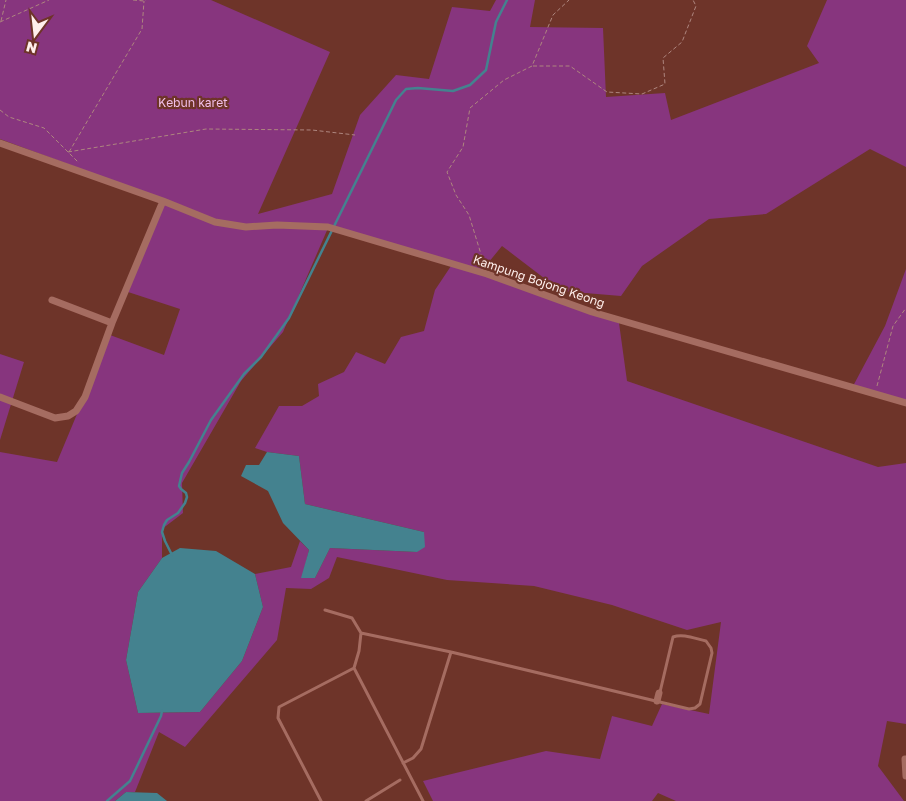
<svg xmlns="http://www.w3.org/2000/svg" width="906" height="801" font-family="'Golos Text',sans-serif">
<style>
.green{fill:#87357e;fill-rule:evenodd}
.water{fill:#44828f}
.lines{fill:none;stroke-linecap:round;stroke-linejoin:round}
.stream{stroke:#44828f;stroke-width:2.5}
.path{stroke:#ae867f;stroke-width:1;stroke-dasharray:4 2.5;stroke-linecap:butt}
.lane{stroke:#a56c61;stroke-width:3}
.street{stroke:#a56c61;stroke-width:7}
.labels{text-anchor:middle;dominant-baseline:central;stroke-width:4.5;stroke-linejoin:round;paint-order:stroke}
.park-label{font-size:12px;fill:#f1bfe9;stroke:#6e3429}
.street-label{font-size:12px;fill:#ffefec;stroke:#6e3429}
</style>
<rect width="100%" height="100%" fill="#6e3429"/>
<path class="green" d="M 0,0 L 211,0 L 330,52 L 258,214 L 332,194 L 360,115 L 396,75 L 429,79 L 452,7 L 490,11 L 496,0 L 535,0 L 530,27 L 603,28 L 606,97 L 665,93 L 671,120 L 819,63 L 807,46 L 827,0 L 906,0 L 906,167 L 870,149 L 766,214 L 709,219 L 642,266 L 621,296 L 561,291 L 502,246 L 479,274 L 619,323 L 627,381 L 878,467 L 906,463 L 906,724 L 887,721 L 878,766 L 904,801 L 676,801 L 658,793 L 652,801 L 433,801 L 423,781 L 546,751 L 600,759 L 612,716 L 652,726 L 662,704 L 709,714 L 721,622 L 687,630 L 612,605 L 534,586 L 447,580 L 337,557 L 329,578 L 311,589 L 286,588 L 277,640 L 185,747 L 159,732 L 135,792 L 126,792 L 115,801 L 0,801 L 0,452 L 57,462 L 110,335 L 164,355 L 180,309 L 125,291 L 165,200 L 0,139 ZM 328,228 L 451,266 L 435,290 L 424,331 L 401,337 L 385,364 L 356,352 L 344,372 L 318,384 L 319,396 L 302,406 L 279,406 L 255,448 L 267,452 L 299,456 L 305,504 L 424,532 L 417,552 L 330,548 L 315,578 L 302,578 L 309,550 L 300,541 L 291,567 L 255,574 L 263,607 L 242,661 L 200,712 L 138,713 L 126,660 L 138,592 L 162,558 L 162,529 L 183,513 L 182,483 L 241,381 L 283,332 Z
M 906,269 L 906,404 L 852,388 L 885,326 Z
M 0,354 L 24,362 L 0,440 Z"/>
<path class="water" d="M 267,452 L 299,456 L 305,504 L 424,532 L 425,547 L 417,552 L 330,548 L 315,578 L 301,578 L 309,550 L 283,523 L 268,491 L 241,476 L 246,465 L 259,465 Z
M 180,548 L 216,551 L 255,574 L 263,607 L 242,661 L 200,712 L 138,713 L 126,660 L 138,592 L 162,558 Z
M 126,792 L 157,793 L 167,801 L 115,801 Z"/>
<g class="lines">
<path class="stream" d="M 172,555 L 165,541 L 162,532 L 164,525 L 167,520 L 178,513 L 185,503 L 187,497 L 186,493 L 181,489 L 179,486 L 182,473 L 189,462 L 211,420 L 244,374 L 261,357 L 289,318 L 396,100 L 406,89 L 418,88 L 453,91 L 470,85 L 486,70 L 496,22 L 507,0
M 107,801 L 130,781 L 161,716 L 162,711"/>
<path class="path" d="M 133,0 L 144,1 L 146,0
M 1,21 L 6,0
M 0,22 L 49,0
M 533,66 L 570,66 L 607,92 L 642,94 L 665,84 L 663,58 L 682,42 L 696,6 L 693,0
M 0,110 L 9,117 L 44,128 L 79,163
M 68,152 L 206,129 L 312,130 L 355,135
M 69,152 L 142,29 L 144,1
M 484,264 L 469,215 L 456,195 L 447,172 L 463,147 L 470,108 L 504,80 L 532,66 L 553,15 L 569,0
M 877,386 L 893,326 L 906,308"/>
<path class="lane" d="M 325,610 L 352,618 L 361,633
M 354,668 L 423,801
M 403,763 L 413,758 L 421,749 L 451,652
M 321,801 L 278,718 L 279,707 L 354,668 L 359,651 L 361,633 L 451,652 L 689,709 L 695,708 L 700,704 L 712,653 L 711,648 L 706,641 C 696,639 683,633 673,637 L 660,692
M 366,801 L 400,780"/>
<path class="street" d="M 0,143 L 163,201 L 215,222 L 246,227 L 277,225 L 328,227 L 487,274 L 592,312 L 906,403
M 52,300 L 112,323
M 0,397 L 55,418 L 68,416 L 76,411 L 85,397 L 112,323 L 163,201
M 657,701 L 659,693
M 905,759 L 906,776"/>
</g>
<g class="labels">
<g class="park-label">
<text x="193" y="102">Kebun karet</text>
</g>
<g class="street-label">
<text transform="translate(539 281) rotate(19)">Kampung Bojong Keong</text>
</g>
</g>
<g transform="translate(35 35) rotate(195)" stroke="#6e3429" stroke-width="4" paint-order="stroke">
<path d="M0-4L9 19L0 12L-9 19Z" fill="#ffefec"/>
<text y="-8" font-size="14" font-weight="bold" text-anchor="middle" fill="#ffefec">N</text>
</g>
</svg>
